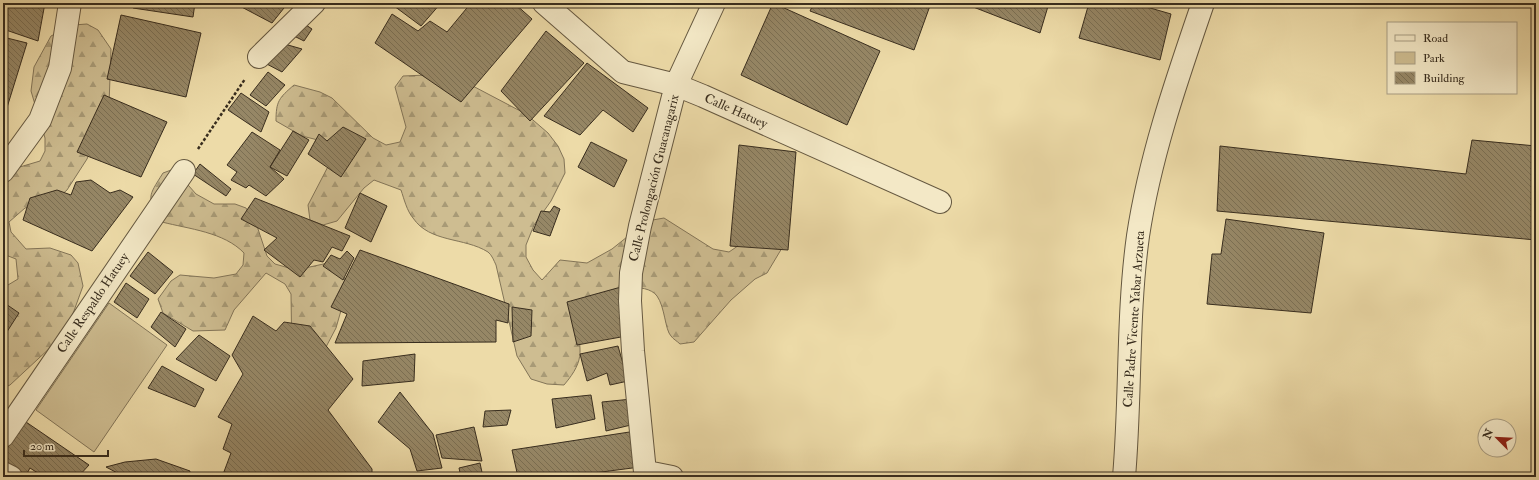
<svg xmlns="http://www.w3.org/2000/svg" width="1539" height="480" font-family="'IM FELL Double Pica',serif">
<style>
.forest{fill:url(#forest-firs);stroke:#837558}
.park{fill:#cebd91;stroke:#837558}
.building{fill:url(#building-back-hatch);stroke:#382d1e}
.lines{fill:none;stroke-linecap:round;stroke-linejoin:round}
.minor-casing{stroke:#655840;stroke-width:24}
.path{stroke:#382d1e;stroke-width:2.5;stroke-dasharray:3 2;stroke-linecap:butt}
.minor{stroke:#f3e8c6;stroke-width:22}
.labels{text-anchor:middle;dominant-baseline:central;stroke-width:3.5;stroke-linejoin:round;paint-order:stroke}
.street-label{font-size:13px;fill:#382d1e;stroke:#f3e8c6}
</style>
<defs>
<pattern id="forest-firs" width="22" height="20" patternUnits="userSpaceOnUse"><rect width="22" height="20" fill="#cebd91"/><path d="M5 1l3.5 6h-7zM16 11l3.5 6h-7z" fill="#a89a76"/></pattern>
<pattern id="building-back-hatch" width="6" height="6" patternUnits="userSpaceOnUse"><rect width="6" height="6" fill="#968766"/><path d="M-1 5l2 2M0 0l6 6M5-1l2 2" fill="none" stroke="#7b6f53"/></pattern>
</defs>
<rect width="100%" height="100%" fill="#eddba8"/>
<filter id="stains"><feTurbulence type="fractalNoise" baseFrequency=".005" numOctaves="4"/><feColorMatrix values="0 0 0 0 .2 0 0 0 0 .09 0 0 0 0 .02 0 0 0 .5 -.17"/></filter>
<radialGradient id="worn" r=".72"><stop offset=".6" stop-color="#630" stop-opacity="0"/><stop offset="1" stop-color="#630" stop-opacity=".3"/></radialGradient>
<path class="forest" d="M 87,24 L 98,30 L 111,49 L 109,105 L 101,127 L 87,159 L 67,190 L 58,198 L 25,208 L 9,222 L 11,232 L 26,249 L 50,248 L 71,255 L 78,263 L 83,286 L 71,319 L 52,346 L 10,385 L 3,388 L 3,288 L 18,279 L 16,259 L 3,254 L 3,172 L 40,161 L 45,151 L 45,138 L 31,91 L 34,67 L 51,36 L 73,25 Z
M 450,74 L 526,114 L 548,133 L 558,146 L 564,159 L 565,173 L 551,201 L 534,225 L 526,245 L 526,257 L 533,270 L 542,280 L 560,260 L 587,263 L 612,249 L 647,221 L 664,218 L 713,249 L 729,252 L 767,226 L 788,238 L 767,273 L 755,279 L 731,300 L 694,342 L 680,344 C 677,341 673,339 671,336 C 665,330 665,307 657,296 C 646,281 608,289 595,296 C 588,300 581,310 575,316 C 580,349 587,358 564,385 L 547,384 L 531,379 L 517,356 L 496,265 C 494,261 492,255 488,252 C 464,237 430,243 413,218 C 407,211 404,199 401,190 L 374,180 L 364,188 L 337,221 L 323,225 L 310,220 L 308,205 L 334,155 L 330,143 L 302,136 L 276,121 C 276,101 279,98 294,85 L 320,92 L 332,98 L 373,138 L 386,145 L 400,142 L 406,127 L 395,87 L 403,76 Z
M 174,169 L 196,194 L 214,204 L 235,204 L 246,208 L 257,226 L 267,256 L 275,264 L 296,270 L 328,263 L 339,268 L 348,286 L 336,328 L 326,347 L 292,364 L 291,294 L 285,284 L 266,273 L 234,310 L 225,330 L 193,331 L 163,313 L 158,299 L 171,281 L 180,275 L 214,278 L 236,274 L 243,265 L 244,253 C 224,232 189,229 162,222 C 146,197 148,197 163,173 Z"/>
<path class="park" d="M 109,303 L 167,345 L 94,452 L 36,410 Z"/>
<path class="building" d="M 3,3 L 45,3 L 38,41 L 3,29 Z
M 134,3 L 195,3 L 193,17 L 133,8 Z
M 234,3 L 288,3 L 272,23 Z
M 390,3 L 441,3 L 421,26 Z
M 471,3 L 514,3 L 532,19 L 461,102 L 375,43 L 392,14 L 418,31 L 430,21 L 447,32 Z
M 773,3 L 880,51 L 847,125 L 741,75 Z
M 814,3 L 931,3 L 914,50 L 810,11 Z
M 963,3 L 1049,3 L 1040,33 Z
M 1089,3 L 1133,3 L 1171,14 L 1160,60 L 1079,38 Z
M 121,15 L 201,33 L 186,97 L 107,79 Z
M 303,23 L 312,29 L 304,41 L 294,36 Z
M 546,31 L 584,63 L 530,121 L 501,91 Z
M 3,37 L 27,43 L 5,114 L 3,113 Z
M 281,43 L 302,49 L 282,72 L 263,62 Z
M 587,63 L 648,108 L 633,132 L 603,110 L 580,135 L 544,116 Z
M 268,72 L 285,85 L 266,106 L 250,95 Z
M 241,93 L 269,112 L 261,132 L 228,110 Z
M 104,95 L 167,122 L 141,177 L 77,152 Z
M 343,127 L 366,139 L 341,177 L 308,154 L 319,134 L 327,141 Z
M 293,131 L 309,140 L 287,176 L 270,167 Z
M 252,132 L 280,150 L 270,167 L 284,179 L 266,196 L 249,185 L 246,188 L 231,180 L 237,172 L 227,165 Z
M 1472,140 L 1536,146 L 1536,240 L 1217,211 L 1220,146 L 1466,174 Z
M 591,142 L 627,160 L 614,187 L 578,167 Z
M 739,145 L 796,152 L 788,250 L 730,246 Z
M 200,164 L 231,189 L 226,196 L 193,174 Z
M 91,180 L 110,193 L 120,190 L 133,197 L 92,251 L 23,220 L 30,198 L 57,190 L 71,195 L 76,182 Z
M 360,193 L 387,206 L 371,242 L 345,228 Z
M 255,198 L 350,236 L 342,251 L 332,247 L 323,262 L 314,260 L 300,277 L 264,250 L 277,238 L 241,219 Z
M 554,206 L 560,209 L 550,236 L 533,231 L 541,211 L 550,212 Z
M 1226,219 L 1324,233 L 1311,313 L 1207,304 L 1212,254 L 1221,254 Z
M 360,250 L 509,304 L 508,323 L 496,320 L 496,342 L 335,343 L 347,314 L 331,307 Z
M 347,251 L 354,258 L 343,280 L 323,266 L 331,255 L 340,259 Z
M 148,252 L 173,272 L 155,294 L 130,276 Z
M 126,283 L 149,299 L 137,318 L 114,302 Z
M 621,287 L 621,337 L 577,345 L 567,302 Z
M 3,302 L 19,313 L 3,338 Z
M 512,307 L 532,310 L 531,336 L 513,342 Z
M 161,312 L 186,329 L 175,347 L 151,327 Z
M 253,316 L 276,331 L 284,322 L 310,326 L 353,379 L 328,410 L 372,469 L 372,477 L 347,476 L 347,477 L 222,477 L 231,453 L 223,449 L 232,424 L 218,417 L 243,374 L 232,355 Z
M 199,335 L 230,356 L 216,381 L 176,359 Z
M 618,346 L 628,381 L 610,385 L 607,373 L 587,381 L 580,354 Z
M 415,354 L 414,381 L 362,386 L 363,361 Z
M 162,366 L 204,389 L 195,407 L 148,388 Z
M 400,392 L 433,434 L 442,468 L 417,471 L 410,449 L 378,422 Z
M 591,395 L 595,419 L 556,428 L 552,399 Z
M 632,399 L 635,424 L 606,431 L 602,402 Z
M 511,410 L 507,425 L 483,427 L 485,411 Z
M 26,422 L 89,465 L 78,477 L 44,477 L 30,468 L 25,477 L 19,477 L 3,468 L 3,454 Z
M 474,427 L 482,461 L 442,458 L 436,435 Z
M 636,431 L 640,467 L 563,477 L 518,477 L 512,450 Z
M 156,459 L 190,471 L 189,477 L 125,477 L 106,467 L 125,462 Z
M 480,463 L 483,477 L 461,477 L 459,468 Z"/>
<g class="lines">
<defs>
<path id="minor" d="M 544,3 L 623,72 L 676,85 L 703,96 L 940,202
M 259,57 L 314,3
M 3,171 L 40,120 L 60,68 L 70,3
M 3,436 L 184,171
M 647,472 L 672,477
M 3,473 L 11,477
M 648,477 L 647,472 L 645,472 L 633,351 L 630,301 L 631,273 L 640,226 L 676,85 L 714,3
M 1124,477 C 1131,397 1127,315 1138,236 C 1150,156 1177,79 1203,3"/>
</defs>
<use href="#minor" class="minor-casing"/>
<path class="path" d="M 198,149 L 245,79"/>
<use href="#minor" class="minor"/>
</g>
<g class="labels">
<g class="street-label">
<text transform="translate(736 111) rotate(24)">Calle Hatuey</text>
<text transform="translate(654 178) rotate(-76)">Calle Prolongación Guacanagarix</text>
<text transform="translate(93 303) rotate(-56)">Calle Respaldo Hatuey</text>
<text transform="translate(1134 319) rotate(-86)">Calle Padre Vicente Yabar Arzueta</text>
</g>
</g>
<rect width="1539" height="480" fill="none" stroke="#eddba8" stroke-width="16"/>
<rect x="4" y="4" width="1531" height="472" fill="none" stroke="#382d1e" stroke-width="2"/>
<rect x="8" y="8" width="1523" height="464" fill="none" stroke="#382d1e"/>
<rect x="1387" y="22" width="130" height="72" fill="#f3e8c6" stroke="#a89d83"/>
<rect x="1395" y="35" width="20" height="6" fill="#f3e8c6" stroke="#a89d83"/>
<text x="1423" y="42" font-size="12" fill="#382d1e">Road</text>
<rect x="1395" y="52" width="20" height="12" fill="#cebd91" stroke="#a89d83"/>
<text x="1423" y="62" font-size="12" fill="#382d1e">Park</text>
<rect x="1395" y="72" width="20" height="12" fill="url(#building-back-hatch)" stroke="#a89d83"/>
<text x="1423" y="82" font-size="12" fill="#382d1e">Building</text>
<g transform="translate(1497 438) rotate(294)"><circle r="19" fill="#f3e8c6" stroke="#a89d83"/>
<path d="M0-3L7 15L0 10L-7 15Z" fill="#8f2418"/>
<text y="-6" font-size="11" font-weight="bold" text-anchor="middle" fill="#382d1e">N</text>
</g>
<path d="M24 450v6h84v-6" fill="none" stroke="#382d1e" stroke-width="2"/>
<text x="30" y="450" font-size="12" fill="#382d1e" stroke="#f3e8c6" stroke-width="3" paint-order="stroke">20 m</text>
<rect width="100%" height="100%" filter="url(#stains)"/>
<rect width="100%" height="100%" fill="url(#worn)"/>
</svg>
